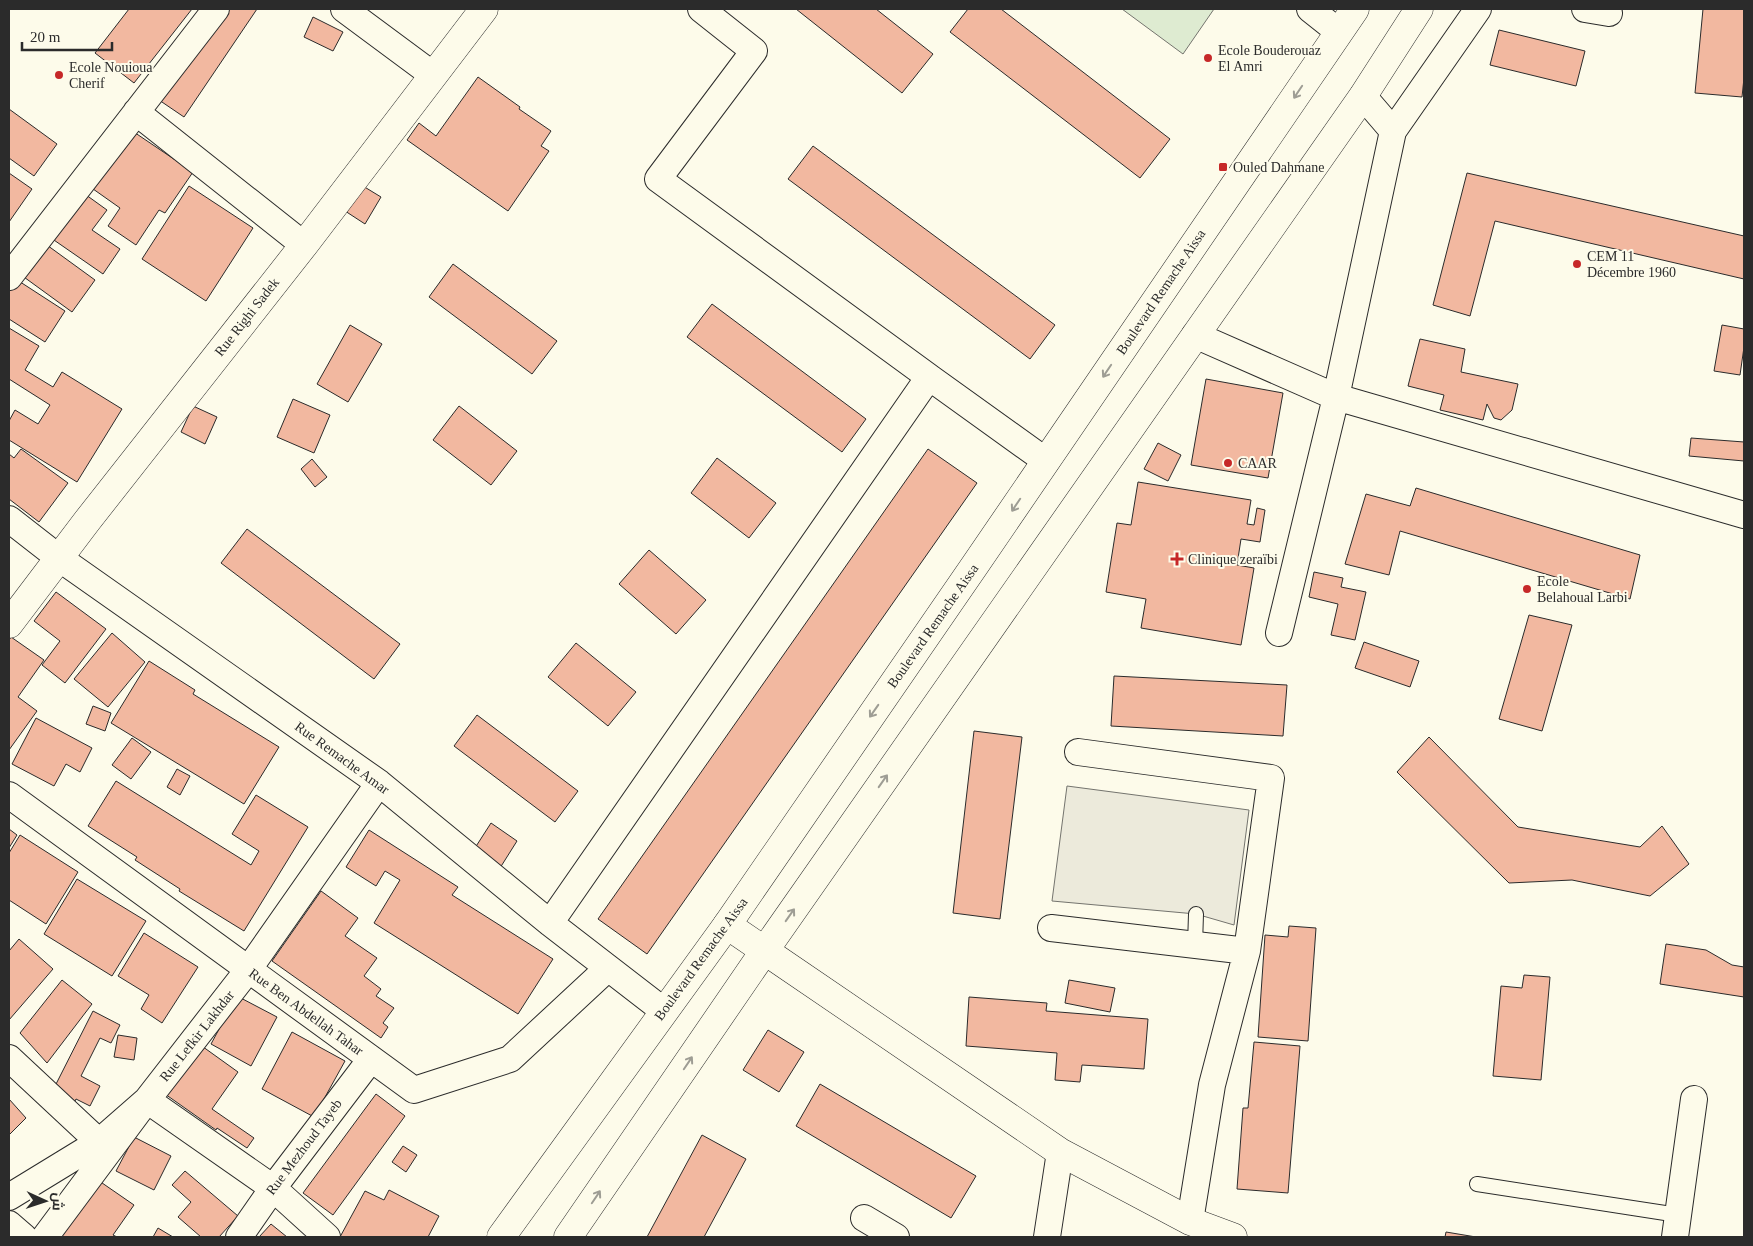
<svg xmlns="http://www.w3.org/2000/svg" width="1753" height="1246" font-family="'Times New Roman',Cairo,serif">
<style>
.green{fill:#deebd1;stroke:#74746e}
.parking{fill:#eceadb;stroke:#74746e}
.building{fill:#f2b8a0;stroke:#2b2b2b}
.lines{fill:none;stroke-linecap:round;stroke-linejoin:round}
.service-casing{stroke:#2b2b2b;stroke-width:16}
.minor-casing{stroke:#2b2b2b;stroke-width:28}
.tertiary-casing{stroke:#2b2b2b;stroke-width:29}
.secondary-casing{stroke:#2b2b2b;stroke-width:29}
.service{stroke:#fdfbea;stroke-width:14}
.minor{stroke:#fdfbea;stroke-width:26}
.tertiary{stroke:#fdfbea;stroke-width:28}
.secondary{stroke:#fdfbea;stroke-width:28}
.oneway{stroke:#9e9d94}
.poi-dot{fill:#c62828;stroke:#fdfbea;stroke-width:2}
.labels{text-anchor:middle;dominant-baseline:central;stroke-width:4;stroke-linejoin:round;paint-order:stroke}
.poi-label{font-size:14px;fill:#2b2b2b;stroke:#fdfbea;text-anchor:start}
.street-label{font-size:14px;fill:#2b2b2b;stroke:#fdfbea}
</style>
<rect width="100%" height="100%" fill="#fdfbea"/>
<path class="green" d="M 1122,9 L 1214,9 L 1183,54 Z"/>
<path class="parking" d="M 1067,786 L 1249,810 L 1234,925 L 1196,914 L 1052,901 Z"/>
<path class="building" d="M 129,9 L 192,9 L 134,83 L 95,53 Z
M 220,9 L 257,9 L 184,117 L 159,100 Z
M 796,9 L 876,9 L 933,54 L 902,93 Z
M 968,9 L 1001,9 L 1170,139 L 1140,178 L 950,32 Z
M 1703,9 L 1744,9 L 1744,78 L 1742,97 L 1695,93 Z
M 313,17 L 343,32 L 333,51 L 304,37 Z
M 1499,30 L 1585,51 L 1576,86 L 1490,65 Z
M 478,77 L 520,107 L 519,109 L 551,131 L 541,146 L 549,151 L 508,211 L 407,140 L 419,123 L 436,136 Z
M 9,109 L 57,144 L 34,176 L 9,158 Z
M 125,126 L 193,172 L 165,213 L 159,210 L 136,245 L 108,226 L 120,208 L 86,184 Z
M 813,146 L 1055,325 L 1030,359 L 788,179 Z
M 9,173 L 32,189 L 9,222 Z
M 1467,173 L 1744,236 L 1744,279 L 1495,221 L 1470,316 L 1433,305 Z
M 358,183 L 381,197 L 365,224 L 342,209 Z
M 189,186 L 253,228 L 206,301 L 142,259 Z
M 82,192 L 107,210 L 92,230 L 120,249 L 103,274 L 51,238 Z
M 40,240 L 95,280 L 72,312 L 17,272 Z
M 453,264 L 557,341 L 532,374 L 429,297 Z
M 11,276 L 65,311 L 45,342 L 9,319 L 9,279 Z
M 712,304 L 866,419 L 842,452 L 687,337 Z
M 350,325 L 382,344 L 348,402 L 317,384 Z
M 1722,325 L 1744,329 L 1744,347 L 1740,375 L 1714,371 Z
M 9,328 L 39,346 L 25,370 L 53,387 L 62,372 L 122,409 L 77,482 L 9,440 L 9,421 L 15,410 L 38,424 L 50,405 L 9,379 Z
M 1420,339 L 1465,349 L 1461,372 L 1518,384 L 1512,410 L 1501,420 L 1494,418 L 1487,404 L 1483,420 L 1440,410 L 1444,395 L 1408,386 Z
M 1206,379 L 1283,393 L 1268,478 L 1191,465 Z
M 293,399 L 330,415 L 314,453 L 277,437 Z
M 193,406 L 217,417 L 205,444 L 181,432 Z
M 459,406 L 517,451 L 491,485 L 433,440 Z
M 1691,438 L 1744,442 L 1744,461 L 1689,456 Z
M 1158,443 L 1181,455 L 1168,481 L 1144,469 Z
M 21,449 L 68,483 L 39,522 L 9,499 L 9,454 L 14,458 Z
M 928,449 L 977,483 L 647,954 L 598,919 Z
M 717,458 L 776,503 L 749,538 L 691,493 Z
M 312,459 L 327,477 L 315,487 L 301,469 Z
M 1138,482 L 1251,500 L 1247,524 L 1254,525 L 1257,508 L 1265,510 L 1260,542 L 1241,539 L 1237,565 L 1254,568 L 1241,645 L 1141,628 L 1146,599 L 1106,592 L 1117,523 L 1131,525 Z
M 1416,488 L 1640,555 L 1630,599 L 1400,531 L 1389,575 L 1345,564 L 1366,494 L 1410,506 Z
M 247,529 L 400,644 L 374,679 L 221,563 Z
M 649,550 L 706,600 L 676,634 L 619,584 Z
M 1314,572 L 1343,578 L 1341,587 L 1366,592 L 1355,640 L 1331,635 L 1338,604 L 1309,597 Z
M 56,592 L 106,629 L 65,683 L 42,665 L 60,641 L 34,621 Z
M 1529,615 L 1572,625 L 1542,731 L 1499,719 Z
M 112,633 L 145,662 L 108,707 L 74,679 Z
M 11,637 L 44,660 L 18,697 L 37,711 L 9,750 L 9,640 Z
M 1364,642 L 1419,661 L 1410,687 L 1355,668 Z
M 576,643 L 636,692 L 608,726 L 548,677 Z
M 149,661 L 195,690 L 193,694 L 279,747 L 244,804 L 111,723 Z
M 1114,676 L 1287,685 L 1283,736 L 1111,726 Z
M 93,706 L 111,713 L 105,731 L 86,724 Z
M 477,715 L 578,791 L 555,822 L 454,746 Z
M 36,718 L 92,748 L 80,772 L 66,764 L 54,786 L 12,764 Z
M 974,731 L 1022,737 L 1000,919 L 953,913 Z
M 1429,737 L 1518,827 L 1640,847 L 1662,826 L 1689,864 L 1650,896 L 1572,880 L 1509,883 L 1397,772 Z
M 132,738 L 151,752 L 131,779 L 112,765 Z
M 177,769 L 190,776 L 180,795 L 167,787 Z
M 116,781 L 251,865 L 259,851 L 232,834 L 256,795 L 308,827 L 244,931 L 179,891 L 180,889 L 135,860 L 137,857 L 88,826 Z
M 491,823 L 517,841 L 500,868 L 473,851 Z
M 9,829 L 17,835 L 9,848 Z
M 369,830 L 458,887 L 452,895 L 553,959 L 518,1014 L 374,923 L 400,880 L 385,871 L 376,886 L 346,867 Z
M 20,835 L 78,872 L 46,924 L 9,900 L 9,853 Z
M 77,879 L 146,921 L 112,976 L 44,934 Z
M 321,891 L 358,918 L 345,936 L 377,958 L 364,976 L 381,989 L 376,996 L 394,1008 L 383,1023 L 388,1027 L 381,1038 L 272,961 Z
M 1289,926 L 1316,928 L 1308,1041 L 1258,1037 L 1265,935 L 1288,937 Z
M 144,933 L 198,967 L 162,1023 L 141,1009 L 149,995 L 118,976 Z
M 19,939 L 53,969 L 9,1020 L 9,951 Z
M 1666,944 L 1706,950 L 1732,965 L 1744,967 L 1744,997 L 1660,984 Z
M 1524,975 L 1550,977 L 1541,1080 L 1493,1076 L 1501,986 L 1522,988 Z
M 62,980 L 92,1004 L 47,1063 L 20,1033 Z
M 1069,980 L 1115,988 L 1110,1012 L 1065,1003 Z
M 237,996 L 277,1017 L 251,1066 L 211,1044 Z
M 969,997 L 1047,1003 L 1046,1011 L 1148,1019 L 1144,1069 L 1082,1065 L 1080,1082 L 1055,1080 L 1057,1053 L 966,1046 Z
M 93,1011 L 120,1025 L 111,1043 L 100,1038 L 81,1076 L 100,1086 L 90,1106 L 76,1099 L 74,1103 L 52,1092 Z
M 768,1030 L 804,1052 L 779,1092 L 743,1070 Z
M 292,1032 L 345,1061 L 314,1117 L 262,1089 Z
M 118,1035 L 137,1038 L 134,1060 L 114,1057 Z
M 1254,1042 L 1300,1046 L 1288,1193 L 1237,1189 L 1243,1108 L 1248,1108 Z
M 199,1044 L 238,1072 L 212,1109 L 254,1138 L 247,1148 L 217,1128 L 216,1130 L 165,1094 Z
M 820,1084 L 976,1176 L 951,1218 L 796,1126 Z
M 376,1094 L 405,1116 L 333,1215 L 303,1193 Z
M 9,1099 L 26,1118 L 9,1135 Z
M 702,1135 L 746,1159 L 704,1237 L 647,1237 Z
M 134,1137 L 171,1156 L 154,1190 L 116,1171 Z
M 403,1146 L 417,1155 L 406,1172 L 392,1162 Z
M 185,1171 L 238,1216 L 219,1237 L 201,1237 L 178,1217 L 191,1202 L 172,1185 Z
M 92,1176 L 134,1205 L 113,1235 L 117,1237 L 54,1237 Z
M 389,1190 L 439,1216 L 428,1237 L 340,1237 L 365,1191 L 384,1200 Z
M 271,1224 L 287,1237 L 259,1237 Z
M 158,1228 L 173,1237 L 153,1237 Z
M 1446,1232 L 1476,1237 L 1445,1237 Z"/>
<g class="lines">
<defs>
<path id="service" d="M 1195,945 L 1196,914
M 1477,1184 L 1678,1215"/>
<path id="minor" d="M 344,9 L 433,75
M 701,9 L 754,51 L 658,179 L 929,377
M 1310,9 L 1339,32
M 1585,9 L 1609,13
M 1363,96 L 1393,131
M 136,112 L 304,245
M 9,277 L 216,9
M 1195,335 L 1336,397 L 1744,515
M 9,519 L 59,558 L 379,783 L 550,923 L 664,1011
M 1279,633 L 1336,397 L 1393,131 L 1478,9
M 1078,752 L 1271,778 L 1247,951 L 1212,1085 L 1190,1221
M 9,795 L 414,1090 L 510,1059 L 608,968
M 550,923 L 929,377 L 1046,461
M 1051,928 L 1247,951
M 9,1058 L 99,1142
M 9,1197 L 99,1142 L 147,1100 L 248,970 L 379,783
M 864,1218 L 896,1237
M 9,1224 L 24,1237
M 45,1237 L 147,1100 L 273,1188 L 327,1237
M 239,1237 L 273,1188 L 371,1059
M 1047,1237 L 1060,1152
M 1675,1237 L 1694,1099"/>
<path id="tertiary" d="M 9,624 L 87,521 L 304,245 L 484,9
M 727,925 L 1060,1152 L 1190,1221 L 1233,1237"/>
<path id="secondary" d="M 501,1237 L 727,925 L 975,565 L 1355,9
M 568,1237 L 765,950 L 1363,96 L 1419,9"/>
</defs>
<use href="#service" class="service-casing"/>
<use href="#minor" class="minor-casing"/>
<use href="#tertiary" class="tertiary-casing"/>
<use href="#secondary" class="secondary-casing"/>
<use href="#service" class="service"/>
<use href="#minor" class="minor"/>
<use href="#tertiary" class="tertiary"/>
<use href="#secondary" class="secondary"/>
</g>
<defs><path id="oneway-shaft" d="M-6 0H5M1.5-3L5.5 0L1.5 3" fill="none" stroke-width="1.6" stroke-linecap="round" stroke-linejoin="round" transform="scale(1.25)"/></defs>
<g class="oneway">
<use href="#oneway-shaft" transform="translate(1298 92) rotate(124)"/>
<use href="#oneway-shaft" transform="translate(1107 371) rotate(124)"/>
<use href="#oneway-shaft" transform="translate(1016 505) rotate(124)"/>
<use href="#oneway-shaft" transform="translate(874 711) rotate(125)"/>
<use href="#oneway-shaft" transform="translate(883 781) rotate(-55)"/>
<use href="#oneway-shaft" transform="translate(790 915) rotate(-55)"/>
<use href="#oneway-shaft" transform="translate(688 1063) rotate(-56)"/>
<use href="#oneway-shaft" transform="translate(596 1197) rotate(-56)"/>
</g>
<g class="poi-dot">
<circle cx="1208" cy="58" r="5"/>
<circle cx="59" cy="75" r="5"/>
<rect x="1218" y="162" width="10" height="10" rx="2.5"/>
<circle cx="1577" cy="264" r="5"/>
<circle cx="1228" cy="463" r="5"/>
<path d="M1174.5 551.5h5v5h5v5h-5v5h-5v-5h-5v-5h5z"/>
<circle cx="1527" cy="589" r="5"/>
</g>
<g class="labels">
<g class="poi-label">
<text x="1218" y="50">Ecole Bouderouaz<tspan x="1218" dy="16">El Amri</tspan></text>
<text x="69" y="67">Ecole Nouioua<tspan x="69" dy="16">Cherif</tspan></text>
<text x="1233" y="167">Ouled Dahmane</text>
<text x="1587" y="256">CEM 11<tspan x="1587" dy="16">Décembre 1960</tspan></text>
<text x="1238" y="463">CAAR</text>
<text x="1188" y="559">Clinique zeraïbi</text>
<text x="1537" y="581">Ecole<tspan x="1537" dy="16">Belahoual Larbi</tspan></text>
</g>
<g class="street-label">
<text transform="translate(1161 292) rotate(-56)">Boulevard Remache Aissa</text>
<text transform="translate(247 317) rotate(-52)">Rue Righi Sadek</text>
<text transform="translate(933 626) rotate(-55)">Boulevard Remache Aissa</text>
<text transform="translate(342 758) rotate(36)">Rue Remache Amar</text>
<text transform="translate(701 959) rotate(-54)">Boulevard Remache Aissa</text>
<text transform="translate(306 1012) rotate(36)">Rue Ben Abdellah Tahar</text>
<text transform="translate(197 1036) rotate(-52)">Rue Lefkir Lakhdar</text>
<text transform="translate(304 1147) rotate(-53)">Rue Mezhoud Tayeb</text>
</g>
</g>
<rect width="1753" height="1246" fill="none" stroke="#2b2b2b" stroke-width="20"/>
<g transform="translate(45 1201) rotate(93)" stroke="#fdfbea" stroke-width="4" paint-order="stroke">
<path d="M0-4L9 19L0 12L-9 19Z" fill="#2b2b2b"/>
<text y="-8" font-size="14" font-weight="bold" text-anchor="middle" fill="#2b2b2b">ش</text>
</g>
<path d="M22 42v8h90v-8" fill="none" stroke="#2b2b2b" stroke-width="2.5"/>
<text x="30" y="42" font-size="15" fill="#2b2b2b" stroke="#fdfbea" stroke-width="4" paint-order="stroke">20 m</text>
</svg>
